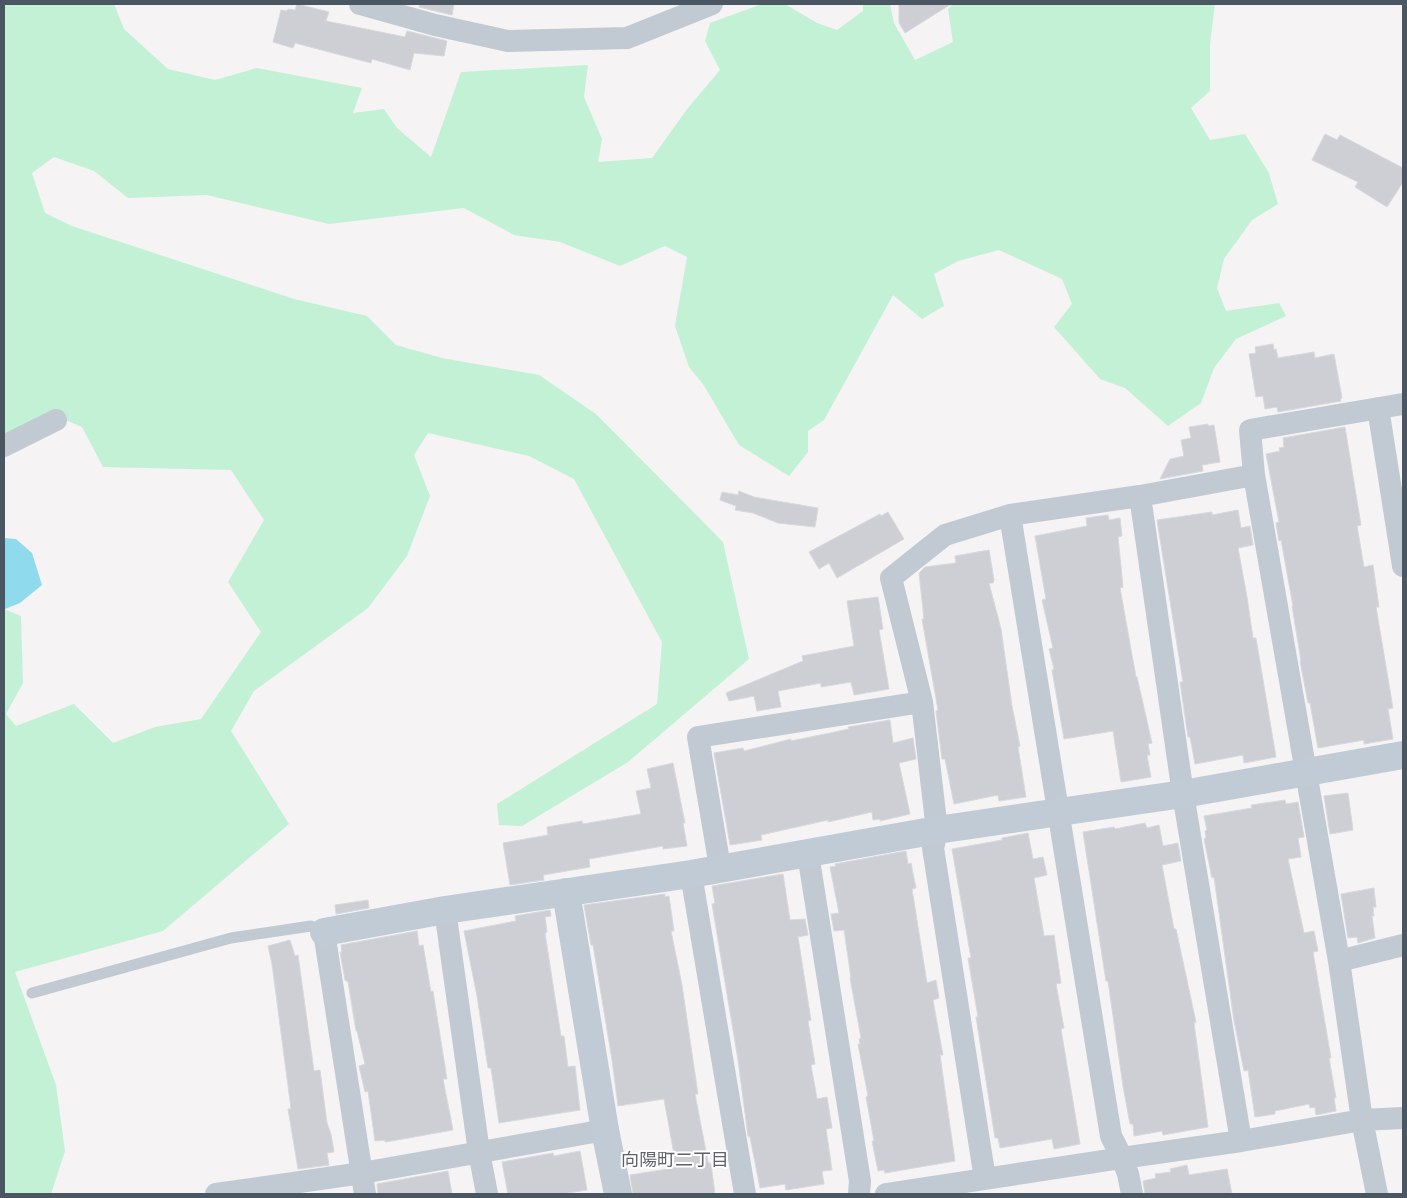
<svg xmlns="http://www.w3.org/2000/svg" width="1407" height="1198" font-family="'IBM Plex Sans','Noto Sans JP',sans-serif">
<style>
.green{fill:#c3f1d5}
.water{fill:#90daee}
.building{fill:#cdcfd5;stroke:#d7d9de}
.lines{fill:none;stroke-linecap:round;stroke-linejoin:round}
.lane{stroke:#c1cad2;stroke-width:11}
.street{stroke:#c1cad2;stroke-width:22}
.secondary{stroke:#c1cbd6;stroke-width:28}
.labels{text-anchor:middle;dominant-baseline:central;stroke-width:4;stroke-linejoin:round;paint-order:stroke}
.neighbourhood-label{font-size:18px;fill:#5f6368;stroke:#fff}
</style>
<rect width="100%" height="100%" fill="#f5f3f3"/>
<path class="green" d="M 4,4 L 114,4 L 124,29 L 168,69 L 215,80 L 257,68 L 362,88 L 353,113 L 384,109 L 397,128 L 431,157 L 461,72 L 588,65 L 584,97 L 602,139 L 598,162 L 652,158 L 688,108 L 720,70 L 705,41 L 710,23 L 762,4 L 785,4 L 817,23 L 837,30 L 863,11 L 863,4 L 890,4 L 894,23 L 915,60 L 953,42 L 948,9 L 953,4 L 1215,4 L 1210,44 L 1210,91 L 1191,108 L 1210,140 L 1245,134 L 1269,173 L 1278,204 L 1252,220 L 1224,259 L 1217,288 L 1226,311 L 1279,303 L 1286,316 L 1236,339 L 1214,368 L 1201,403 L 1168,426 L 1125,388 L 1100,379 L 1054,327 L 1072,304 L 1062,279 L 999,250 L 958,261 L 934,274 L 944,306 L 922,319 L 893,295 L 824,420 L 808,431 L 808,452 L 789,476 L 739,445 L 703,384 L 689,367 L 675,326 L 687,257 L 665,246 L 620,266 L 560,242 L 514,235 L 464,208 L 329,224 L 207,195 L 128,198 L 94,171 L 54,157 L 32,173 L 45,213 L 72,226 L 294,299 L 367,316 L 396,345 L 442,358 L 539,375 L 596,414 L 723,542 L 749,659 L 628,762 L 522,826 L 499,825 L 497,804 L 657,704 L 662,642 L 574,479 L 529,456 L 428,433 L 414,455 L 430,496 L 407,556 L 368,608 L 254,691 L 231,731 L 289,824 L 163,931 L 15,972 L 56,1085 L 65,1151 L 51,1194 L 4,1194 L 4,609 L 21,616 L 23,683 L 6,714 L 16,726 L 74,704 L 113,743 L 155,727 L 201,719 L 261,632 L 228,582 L 264,520 L 231,470 L 103,467 L 82,427 L 49,413 L 4,439 Z"/>
<path class="water" d="M 4,538 L 16,539 L 32,553 L 42,585 L 20,603 L 5,609 Z"/>
<path class="building" d="M 297,4 L 329,12 L 326,21 L 405,37 L 407,31 L 447,41 L 444,56 L 414,53 L 410,70 L 372,59 L 371,63 L 295,43 L 293,48 L 273,42 L 281,10 L 287,11 L 288,9 L 295,10 Z
M 420,4 L 454,4 L 452,15 L 419,7 Z
M 899,4 L 951,4 L 905,33 L 899,23 Z
M 1325,134 L 1337,140 L 1340,135 L 1403,168 L 1403,182 L 1387,207 L 1355,187 L 1358,182 L 1312,160 Z
M 1273,344 L 1274,350 L 1276,349 L 1278,358 L 1314,352 L 1315,358 L 1334,354 L 1342,398 L 1340,399 L 1341,401 L 1278,412 L 1277,407 L 1265,409 L 1263,396 L 1256,397 L 1249,354 L 1256,353 L 1255,347 Z
M 1208,424 L 1208,426 L 1214,425 L 1220,462 L 1202,465 L 1203,471 L 1160,479 L 1170,459 L 1184,456 L 1181,440 L 1191,438 L 1189,427 Z
M 1345,427 L 1361,525 L 1357,526 L 1364,567 L 1373,565 L 1379,607 L 1376,607 L 1393,708 L 1388,709 L 1393,739 L 1364,744 L 1364,740 L 1318,748 L 1310,703 L 1308,703 L 1300,661 L 1301,661 L 1292,606 L 1293,606 L 1281,540 L 1279,541 L 1276,523 L 1279,522 L 1266,454 L 1280,451 L 1279,448 L 1284,447 L 1283,438 Z
M 739,491 L 754,497 L 818,508 L 815,527 L 778,523 L 753,513 L 735,510 L 736,506 L 720,500 L 722,492 L 738,495 Z
M 1238,510 L 1241,528 L 1250,526 L 1253,545 L 1238,548 L 1247,597 L 1253,638 L 1256,638 L 1276,757 L 1244,763 L 1243,755 L 1195,764 L 1190,737 L 1188,737 L 1180,682 L 1183,682 L 1157,520 L 1212,512 L 1212,515 Z
M 888,512 L 904,539 L 837,578 L 829,563 L 819,569 L 809,552 L 880,514 L 881,516 Z
M 1108,515 L 1109,520 L 1120,518 L 1122,536 L 1118,537 L 1123,587 L 1120,588 L 1136,677 L 1137,677 L 1152,743 L 1148,744 L 1150,755 L 1147,755 L 1151,777 L 1121,782 L 1113,731 L 1064,739 L 1052,670 L 1054,669 L 1049,649 L 1053,648 L 1042,600 L 1046,599 L 1035,536 L 1087,526 L 1086,518 Z
M 989,550 L 994,580 L 993,583 L 989,583 L 1001,629 L 1012,706 L 1020,746 L 1018,747 L 1026,797 L 999,801 L 998,795 L 954,804 L 945,759 L 942,759 L 936,711 L 938,710 L 922,619 L 924,619 L 919,573 L 925,567 L 956,563 L 955,556 Z
M 878,597 L 883,629 L 879,630 L 889,689 L 854,695 L 851,682 L 821,687 L 821,683 L 778,691 L 781,707 L 757,711 L 754,696 L 729,701 L 726,693 L 803,661 L 802,656 L 854,646 L 847,601 Z
M 890,720 L 893,743 L 913,738 L 916,759 L 899,763 L 910,814 L 880,821 L 880,819 L 873,820 L 872,812 L 828,822 L 828,820 L 761,835 L 762,840 L 730,845 L 714,753 L 743,748 L 744,751 L 791,739 L 791,741 L 849,729 L 848,727 Z
M 673,763 L 685,823 L 683,823 L 687,846 L 663,849 L 663,846 L 589,859 L 590,867 L 543,875 L 544,880 L 510,885 L 503,843 L 548,835 L 547,827 L 582,821 L 583,824 L 641,814 L 636,791 L 651,788 L 647,769 Z
M 1348,793 L 1353,830 L 1330,834 L 1324,796 Z
M 1285,800 L 1286,804 L 1298,802 L 1304,837 L 1298,838 L 1301,857 L 1288,859 L 1304,933 L 1314,931 L 1318,951 L 1313,952 L 1331,1058 L 1329,1058 L 1336,1098 L 1334,1098 L 1336,1111 L 1316,1115 L 1315,1107 L 1310,1108 L 1309,1104 L 1275,1111 L 1275,1114 L 1255,1117 L 1248,1070 L 1244,1071 L 1234,1021 L 1214,877 L 1212,878 L 1204,839 L 1206,838 L 1205,831 L 1207,830 L 1204,816 L 1252,808 L 1251,805 Z
M 1145,823 L 1147,828 L 1159,825 L 1163,846 L 1178,843 L 1181,861 L 1162,865 L 1174,929 L 1176,929 L 1196,1022 L 1194,1023 L 1208,1127 L 1163,1135 L 1162,1131 L 1134,1136 L 1133,1124 L 1130,1124 L 1123,1086 L 1108,981 L 1106,981 L 1083,832 L 1114,827 L 1115,829 Z
M 1028,833 L 1033,859 L 1043,857 L 1047,875 L 1034,878 L 1044,936 L 1054,935 L 1061,983 L 1056,984 L 1064,1028 L 1061,1029 L 1080,1144 L 1054,1149 L 1052,1139 L 1000,1148 L 998,1138 L 995,1138 L 976,1017 L 978,1017 L 968,958 L 971,958 L 952,849 L 1002,840 L 1002,838 Z
M 906,851 L 908,864 L 911,863 L 916,888 L 912,889 L 927,983 L 936,980 L 939,998 L 933,1000 L 943,1055 L 940,1055 L 955,1161 L 885,1173 L 884,1170 L 878,1171 L 872,1141 L 874,1141 L 866,1097 L 868,1096 L 858,1044 L 860,1044 L 859,1039 L 861,1038 L 850,978 L 851,978 L 844,930 L 834,931 L 831,914 L 839,913 L 830,867 L 836,866 L 835,864 Z
M 783,874 L 790,920 L 805,919 L 808,935 L 798,937 L 811,1020 L 808,1021 L 815,1064 L 811,1065 L 817,1099 L 827,1097 L 832,1128 L 826,1129 L 832,1170 L 822,1171 L 824,1184 L 786,1190 L 785,1184 L 760,1188 L 750,1137 L 748,1136 L 738,1060 L 712,904 L 715,903 L 712,886 Z
M 1374,888 L 1376,907 L 1373,907 L 1374,916 L 1372,916 L 1375,938 L 1358,943 L 1357,937 L 1348,938 L 1341,894 Z
M 665,894 L 665,897 L 669,896 L 674,931 L 671,931 L 682,985 L 698,1094 L 695,1094 L 708,1162 L 711,1164 L 715,1194 L 633,1194 L 630,1175 L 674,1168 L 672,1160 L 675,1160 L 664,1099 L 618,1106 L 612,1060 L 593,945 L 591,945 L 584,905 Z
M 368,900 L 369,908 L 336,914 L 335,905 Z
M 550,910 L 551,916 L 545,917 L 547,932 L 545,933 L 561,1036 L 564,1036 L 568,1067 L 575,1066 L 580,1110 L 499,1123 L 491,1068 L 488,1068 L 477,996 L 464,931 L 516,921 L 515,916 Z
M 417,931 L 419,946 L 423,945 L 431,992 L 433,991 L 447,1079 L 443,1079 L 453,1130 L 397,1140 L 385,1142 L 385,1140 L 375,1141 L 368,1091 L 365,1092 L 359,1066 L 365,1064 L 357,1031 L 356,1031 L 348,982 L 345,980 L 340,952 L 342,952 L 341,945 Z
M 290,940 L 295,956 L 298,955 L 314,1071 L 320,1070 L 327,1123 L 331,1134 L 334,1152 L 327,1153 L 329,1165 L 298,1169 L 288,1109 L 291,1109 L 272,964 L 268,946 Z
M 580,1151 L 587,1190 L 561,1194 L 508,1194 L 502,1162 L 553,1153 L 554,1156 Z
M 1187,1165 L 1189,1175 L 1227,1169 L 1232,1194 L 1145,1194 L 1143,1181 L 1156,1178 L 1155,1174 L 1171,1172 L 1170,1169 Z
M 448,1171 L 452,1194 L 378,1194 L 377,1184 Z"/>
<g class="lines">
<path class="lane" d="M 32,993 L 231,938 L 311,926 L 324,932"/>
<path class="street" d="M 360,4 L 435,25 L 508,41 L 627,38 L 712,4
M 1378,408 L 1403,566
M 4,446 L 56,420
M 1254,475 L 1339,961 L 1362,1120 L 1377,1194
M 1010,515 L 1111,1136 L 1122,1158 L 1241,1141 L 1362,1120 L 1403,1118
M 808,854 L 860,1181 L 859,1194
M 720,867 L 698,737 L 922,702
M 691,874 L 745,1194
M 445,910 L 479,1152 L 487,1194
M 324,932 L 365,1194
M 1339,961 L 1403,945
M 1241,1141 L 1183,794 L 1140,496 L 1254,475 L 1250,430 L 1403,404
M 985,1179 L 933,848 L 937,830 L 922,702 L 891,578 L 945,535 L 1010,515 L 1140,496
M 216,1194 L 362,1173 L 605,1130
M 886,1194 L 1122,1158 L 1128,1174 L 1132,1194"/>
<path class="secondary" d="M 566,892 L 605,1130 L 618,1194
M 324,932 L 445,910 L 691,874 L 937,830 L 1183,794 L 1403,755"/>
</g>
<g class="labels">
<g class="neighbourhood-label">
<text x="675" y="1159">向陽町二丁目</text>
</g>
</g>
<rect width="1407" height="1198" fill="none" stroke="#4a5661" stroke-width="10"/>
</svg>
